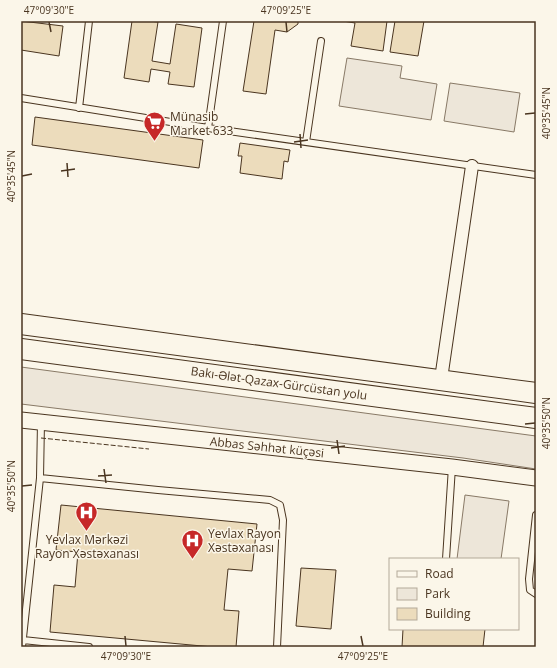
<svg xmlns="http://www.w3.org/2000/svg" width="557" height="668" font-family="'Open Sans',sans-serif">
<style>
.green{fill:#ede6d9;stroke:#887966}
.building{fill:#ecdcbc;stroke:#4a3520}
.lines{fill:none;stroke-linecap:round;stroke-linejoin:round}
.service-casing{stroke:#4a3520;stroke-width:8}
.minor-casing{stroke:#4a3520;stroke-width:14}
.tertiary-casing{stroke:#4a3520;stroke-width:17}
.trunk-casing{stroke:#4a3520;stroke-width:22}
.service{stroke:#fbf6e9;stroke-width:6}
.minor{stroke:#fbf6e9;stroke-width:12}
.tertiary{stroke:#fbf6e9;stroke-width:15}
.trunk{stroke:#fbf6e9;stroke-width:20}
.fence{stroke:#4a3520;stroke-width:1;stroke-dasharray:5 2;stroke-linecap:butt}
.ticks{fill:none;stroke:#4a3520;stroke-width:1.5}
.labels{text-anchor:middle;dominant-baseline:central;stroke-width:3;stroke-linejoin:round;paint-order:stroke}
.poi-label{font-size:12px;fill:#4a3520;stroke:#fbf6e9;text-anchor:start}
.street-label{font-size:12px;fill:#4a3520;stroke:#fbf6e9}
.neatline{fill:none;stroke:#4a3520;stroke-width:1.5}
.ticks-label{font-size:10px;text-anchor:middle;fill:#4a3520}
</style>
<rect width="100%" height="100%" fill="#fbf6e9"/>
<path class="green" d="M 347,58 L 402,66 L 400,78 L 437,84 L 431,120 L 339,106 Z
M 450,83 L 520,93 L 514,132 L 444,121 Z
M 21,367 L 536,436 L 536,469 L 463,458 L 21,404 Z
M 465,495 L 509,501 L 501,559 L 457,559 Z"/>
<path class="building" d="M 21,21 L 63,26 L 59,56 L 21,50 Z
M 132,21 L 149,21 L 158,22 L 152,61 L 170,64 L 176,24 L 202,28 L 194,87 L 168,84 L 170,72 L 151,69 L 149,82 L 124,78 Z
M 254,21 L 298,21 L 298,24 L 287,32 L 275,30 L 266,94 L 243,91 Z
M 343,21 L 387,21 L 383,51 L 351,46 L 355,23 Z
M 395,21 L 424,21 L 418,56 L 390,52 Z
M 35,117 L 203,140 L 199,168 L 32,145 Z
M 240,143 L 290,150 L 288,162 L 284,161 L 282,179 L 240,173 L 242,156 L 238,156 Z
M 61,505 L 257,524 L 252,571 L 228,569 L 224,610 L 239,611 L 236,647 L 213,647 L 50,632 L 54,585 L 75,587 L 78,552 L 56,550 Z
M 301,568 L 336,570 L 331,629 L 296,626 Z
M 403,629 L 485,629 L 483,647 L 402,647 Z"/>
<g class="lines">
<defs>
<path id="service" d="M 21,98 L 208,128 L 536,175
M 79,108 L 89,21
M 208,128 L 223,21
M 306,142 L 321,41
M 40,478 L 158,490 L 270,500 L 280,505 L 283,520 L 277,647
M 536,515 L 529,579 L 530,590 L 536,594
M 446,559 L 452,467
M 23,640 L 89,647
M 22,647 L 40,478 L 41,422"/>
<path id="minor" d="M 441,379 L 472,166"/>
<path id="tertiary" d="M 21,420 L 452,467 L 536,478"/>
<path id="trunk" d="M 21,324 L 536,393
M 21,349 L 536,418"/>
</defs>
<use href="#service" class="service-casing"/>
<use href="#minor" class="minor-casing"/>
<use href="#tertiary" class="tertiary-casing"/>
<use href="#trunk" class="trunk-casing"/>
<use href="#service" class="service"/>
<use href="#minor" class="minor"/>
<use href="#tertiary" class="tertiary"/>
<use href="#trunk" class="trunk"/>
<path class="fence" d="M 41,438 L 149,449"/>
</g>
<path class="ticks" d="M 49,22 L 51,32M 286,22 L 287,32M 525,114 L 535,113M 300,134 L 301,148M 294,142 L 308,140M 67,163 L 68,177M 61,171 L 75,169M 22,176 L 32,174M 525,424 L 535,423M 337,440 L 339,454M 331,448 L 345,446M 104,469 L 106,483M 98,476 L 112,475M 22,486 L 32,485M 125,636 L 126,646M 361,636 L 363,646"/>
<defs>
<symbol id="supermarket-pin" viewBox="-11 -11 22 30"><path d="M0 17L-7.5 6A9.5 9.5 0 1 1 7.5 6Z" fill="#c62828" stroke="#fbf6e9"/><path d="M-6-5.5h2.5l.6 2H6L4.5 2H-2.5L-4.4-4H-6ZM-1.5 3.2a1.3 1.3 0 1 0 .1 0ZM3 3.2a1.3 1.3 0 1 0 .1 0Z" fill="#fff"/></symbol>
<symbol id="hospital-pin" viewBox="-11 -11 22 30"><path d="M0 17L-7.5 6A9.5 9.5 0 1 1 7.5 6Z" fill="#c62828" stroke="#fbf6e9"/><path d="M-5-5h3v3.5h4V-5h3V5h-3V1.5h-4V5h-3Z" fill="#fff"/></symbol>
</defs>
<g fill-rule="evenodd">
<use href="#supermarket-pin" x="142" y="110" width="25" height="34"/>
<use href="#hospital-pin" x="74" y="500" width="25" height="34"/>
<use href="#hospital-pin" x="180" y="528" width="25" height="34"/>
</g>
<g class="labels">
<g class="poi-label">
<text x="170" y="116">Münasib<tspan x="170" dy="14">Market 633</tspan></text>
<text x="208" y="533">Yevlax Rayon<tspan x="208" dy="14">Xəstəxanası</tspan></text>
<text x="87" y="539" text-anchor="middle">Yevlax Mərkəzi<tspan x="87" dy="14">Rayon Xəstəxanası</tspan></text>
</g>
<g class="street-label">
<text transform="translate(279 383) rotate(8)">Bakı-Ələt-Qazax-Gürcüstan yolu</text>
<text transform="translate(267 447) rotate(6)">Abbas Səhhət küçəsi</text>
</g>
</g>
<rect width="557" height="668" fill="none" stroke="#fbf6e9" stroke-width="44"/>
<rect x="389" y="558" width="130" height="72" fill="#fbf6e9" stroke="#b4a999"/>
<rect x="397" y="571" width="20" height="6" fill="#fbf6e9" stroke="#b4a999"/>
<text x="425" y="578" font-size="12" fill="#4a3520">Road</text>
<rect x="397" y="588" width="20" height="12" fill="#ede6d9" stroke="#b4a999"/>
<text x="425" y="598" font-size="12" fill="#4a3520">Park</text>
<rect x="397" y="608" width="20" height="12" fill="#ecdcbc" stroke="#b4a999"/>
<text x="425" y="618" font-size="12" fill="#4a3520">Building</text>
<rect x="22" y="22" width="513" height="624" class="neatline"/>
<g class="ticks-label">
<text x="49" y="14">47°09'30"E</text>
<text x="286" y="14">47°09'25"E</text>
<text transform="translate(546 113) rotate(-90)" y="4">40°35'45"N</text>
<text transform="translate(11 176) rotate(-90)" y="4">40°35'45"N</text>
<text transform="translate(546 423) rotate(-90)" y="4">40°35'50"N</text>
<text transform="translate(11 486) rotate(-90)" y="4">40°35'50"N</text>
<text x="126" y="660">47°09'30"E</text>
<text x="363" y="660">47°09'25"E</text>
</g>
</svg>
